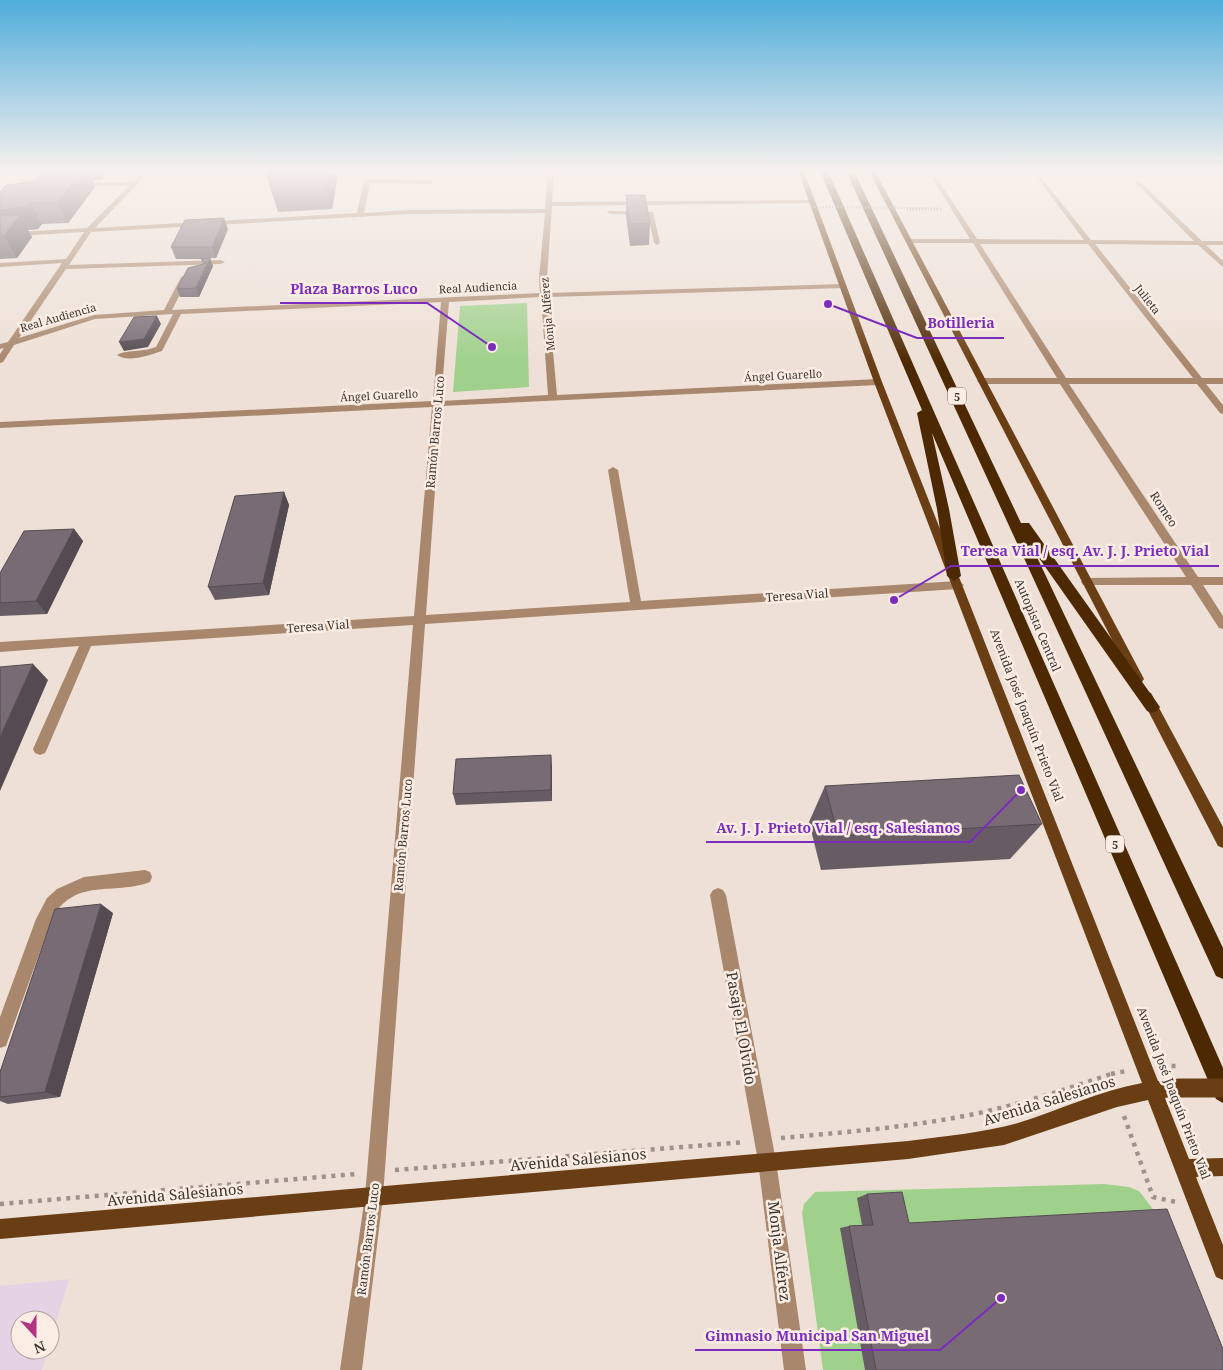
<svg xmlns="http://www.w3.org/2000/svg" width="1223" height="1370" font-family="'Noto Serif',serif">
<style>
.education{fill:#e4d3e4}
.green{fill:#9fd18c}
.lines{fill:none;stroke-linecap:round;stroke-linejoin:round}
.path-far1{stroke:#9d938c;stroke-width:2;stroke-dasharray:1 2;stroke-linecap:butt}
.path{stroke:#9d938c;stroke-width:4.5;stroke-dasharray:4 5.5;stroke-linecap:butt}
.minor{fill:#a8876d;fill-rule:evenodd}
.major{fill:#6a3e14;fill-rule:evenodd}
.highway{fill:#4d2903;fill-rule:evenodd}
.path-bridge{stroke:#9d938c;stroke-width:2;stroke-dasharray:1 2;stroke-linecap:butt}
.major-bridge{stroke:#6a3e14;stroke-width:19}
.wall{fill:#675c64}
.shaded-wall{fill:#544b51}
.building{fill:#786b74;stroke:#544b51}
.labels{text-anchor:middle;dominant-baseline:central;stroke-width:5;stroke-linejoin:round;paint-order:stroke}
.far-street-label{font-size:11px;fill:#3b3632;stroke:#fbede3}
.shield{fill:#fbede3;stroke:#756d67;stroke-width:1}
.shield-label{font-size:11px;font-weight:bold;fill:#3b3632}
.street-label{font-size:12px;fill:#3b3632;stroke:#fbede3}
.near-street-label{font-size:15px;fill:#3b3632;stroke:#fbede3}
.leader{fill:none;stroke:#7b2cbf;stroke-width:2}
.callout-dot{fill:#7b2cbf;stroke:#fbede3;stroke-width:2}
.callout-label{font-size:14px;text-anchor:middle;font-weight:bold;fill:#7b2cbf;stroke:#fbede3;stroke-width:5;stroke-linejoin:round;paint-order:stroke}
</style>
<rect width="100%" height="100%" fill="#eee0d6"/>
<path class="education" d="M 69,1279 L 50,1343 L 50,1320 L 20,1320 L 20,1350 L 48,1350 L 42,1370 L 0,1370 L 0,1286 Z"/>
<path class="green" d="M 527,303 L 529,387 L 453,392 L 460,306 Z
M 1104,1184 L 1129,1187 L 1139,1191 L 1159,1217 L 1215,1370 L 823,1370 L 802,1213 L 804,1204 L 815,1192 Z"/>
<g class="lines">
<path class="path-far1" d="M 909,208 L 939,208
M 907,209 L 941,209
M 907,210 L 941,210"/>
<path class="path" d="M 1162,1066 L 1179,1066
M 1111,1074 L 1126,1071
M 1124,1116 L 1153,1197 L 1176,1202
M 781,1138 C 847,1132 914,1127 979,1113 C 1024,1103 1067,1089 1111,1074
M 395,1170 L 745,1142
M 0,1204 L 356,1174"/>
<path class="minor" d="M 143,171 L 150,171 L 95,228 L 357,213 L 364,181 L 367,179 L 431,180 L 434,182 L 431,184 L 370,183 L 364,213 L 409,210 L 545,209 L 548,171 L 554,171 L 552,202 L 815,200 L 813,203 L 552,206 L 547,278 L 548,293 L 843,284 L 847,286 L 843,288 L 548,297 L 557,395 L 878,379 L 882,382 L 878,385 L 441,406 L 426,615 L 630,602 L 608,470 L 613,467 L 618,470 L 641,601 L 958,581 L 964,585 L 958,589 L 425,624 L 383,1196 L 362,1370 L 340,1370 L 365,1196 L 413,625 L 91,646 L 47,749 L 45,753 L 40,755 L 35,753 L 33,749 L 79,646 L 0,652 L 0,642 L 414,616 L 432,407 L 0,428 L 0,422 L 433,401 L 441,302 L 181,314 L 162,351 C 150,355 128,363 117,355 C 124,350 144,352 156,347 L 173,314 L 95,319 L 14,345 L 3,362 L 0,363 L 0,354 L 4,348 L 0,349 L 0,344 L 8,342 L 62,263 L 0,267 L 0,263 L 66,259 L 84,232 L 0,237 L 0,233 L 87,228 L 129,186 L 78,186 L 76,183 L 133,182 ZM 545,213 L 539,278 L 540,293 L 172,310 L 189,277 L 185,275 L 181,277 L 164,310 L 94,315 L 19,338 L 66,269 L 221,264 L 225,262 L 221,260 L 69,265 L 91,232 L 409,214 ZM 541,297 L 548,395 L 441,401 L 449,302 Z
M 335,171 L 385,171 L 382,173 Z
M 1036,176 L 1040,176 L 1091,240 L 1194,241 L 1136,183 L 1138,180 L 1202,241 L 1223,241 L 1223,245 L 1206,245 L 1223,261 L 1223,267 L 1198,245 L 1095,244 L 1202,378 L 1223,378 L 1223,384 L 1206,384 L 1223,405 L 1223,414 L 1220,413 L 1197,384 L 1069,384 L 1198,577 L 1223,577 L 1223,585 L 1203,585 L 1223,616 L 1223,629 L 1219,628 L 1191,585 L 1083,585 L 1081,582 L 1083,579 L 1087,578 L 1186,577 L 1060,384 L 981,384 L 977,381 L 981,378 L 1057,378 L 973,243 L 908,243 L 905,241 L 908,239 L 970,239 L 933,179 L 936,177 L 977,239 L 1084,240 ZM 980,244 L 1088,244 L 1193,378 L 1066,378 Z
M 21,180 L 48,181 L 51,183 L 48,185 L 19,183 Z
M 608,211 L 653,212 L 660,243 L 657,245 L 654,243 L 648,215 L 610,214 L 607,212 Z
M 145,870 L 150,872 L 152,877 L 150,882 C 114,896 73,876 51,921 L 6,1046 L 0,1048 L 0,1017 L 36,919 L 47,898 L 57,889 L 84,877 Z
M 718,888 L 723,890 L 726,895 L 776,1161 L 806,1370 L 784,1370 L 758,1161 L 710,895 L 713,890 Z"/>
<path class="major" d="M 798,171 L 804,171 L 882,382 L 1158,1081 L 1178,1079 L 1184,1082 L 1187,1088 L 1184,1094 L 1165,1098 L 1189,1159 L 1223,1158 L 1223,1176 L 1196,1177 L 1223,1245 L 1223,1280 L 1216,1277 L 1148,1100 L 1117,1107 L 1004,1145 L 908,1159 L 0,1239 L 0,1219 L 908,1141 C 945,1136 982,1133 1018,1123 C 1059,1110 1099,1091 1142,1083 L 874,382 Z
M 869,171 L 875,171 L 1144,679 L 1142,682 L 1134,682 Z
M 1147,692 L 1151,693 L 1223,827 L 1223,848 L 1218,846 L 1141,697 L 1143,693 Z"/>
<path class="highway" d="M 820,171 L 828,171 L 1223,1068 L 1223,1103 L 1216,1099 L 932,433 L 949,509 L 961,576 L 954,581 L 947,576 L 937,509 L 917,413 L 922,410 Z
M 846,171 L 854,171 L 1021,523 L 1029,523 L 1160,707 L 1157,711 L 1152,713 L 1147,711 L 1034,551 L 1223,948 L 1223,979 L 1216,976 Z"/>
<path class="path-bridge" d="M 811,207 L 909,208"/>
<path class="major-bridge" d="M 1178,1088 L 1223,1088"/>
</g>
<path class="wall" d="M 45,171 L 104,171 L 105,174 L 101,180 L 92,180 L 95,187 L 68,223 L 42,224 L 38,229 L 28,230 L 32,237 L 17,258 L 0,259 L 0,192 L 32,182 Z
M 268,171 L 335,171 L 337,180 L 332,209 L 278,212 L 266,175 Z
M 626,195 L 650,223 L 649,245 L 630,246 L 626,216 Z
M 228,229 L 216,258 L 210,258 L 213,266 L 199,297 L 180,297 L 177,289 L 203,264 L 201,259 L 176,259 L 171,247 Z
M 284,492 L 289,505 L 269,595 L 215,600 L 208,587 Z
M 74,529 L 83,541 L 47,614 L 0,616 L 0,573 Z
M 552,767 L 552,801 L 456,805 L 453,794 Z
M 825,786 L 1042,824 L 1010,859 L 821,870 L 809,822 Z
M 113,913 L 60,1097 L 8,1104 L 0,1101 L 0,1072 Z
M 867,1194 L 909,1223 L 1223,1370 L 865,1370 L 840,1228 L 849,1226 L 862,1225 L 857,1198 Z"/>
<path class="shaded-wall" d="M 82,171 L 88,171 L 95,187 L 68,223 L 57,202 Z
M 97,171 L 104,171 L 105,174 L 101,180 Z
M 322,171 L 335,171 L 337,180 L 332,209 Z
M 0,193 L 30,203 L 42,224 L 38,229 L 28,230 L 32,237 L 17,258 L 4,236 L 0,233 Z
M 224,218 L 228,229 L 216,258 L 212,247 Z
M 210,258 L 213,266 L 199,297 L 196,288 Z
M 157,316 L 161,324 L 148,347 L 124,351 L 119,342 Z
M 284,492 L 289,505 L 269,595 L 263,583 Z
M 74,529 L 83,541 L 47,614 L 36,601 Z
M 33,664 L 48,680 L 0,791 L 0,737 Z
M 551,755 L 552,767 L 552,801 L 551,790 Z
M 101,904 L 113,913 L 60,1097 L 45,1092 Z"/>
<path class="building" d="M 45,171 L 82,171 L 57,202 L 30,203 L 26,207 L 0,210 L 0,192 L 6,185 L 32,182 Z
M 268,171 L 322,171 L 266,175 Z
M 626,195 L 645,195 L 650,223 L 630,224 Z
M 20,215 L 4,236 L 0,236 L 0,216 Z
M 224,218 L 212,247 L 171,247 L 185,220 Z
M 210,258 L 196,288 L 177,289 L 188,268 L 207,263 L 201,259 Z
M 157,316 L 144,339 L 119,342 L 134,317 Z
M 284,492 L 263,583 L 208,587 L 235,496 Z
M 74,529 L 36,601 L 0,603 L 0,573 L 24,531 Z
M 33,664 L 0,737 L 0,667 Z
M 551,755 L 551,790 L 453,794 L 456,759 Z
M 1019,775 L 1042,824 L 838,836 L 825,786 Z
M 101,904 L 45,1092 L 0,1097 L 0,1072 L 55,909 Z
M 902,1192 L 909,1223 L 1167,1209 L 1223,1349 L 1223,1370 L 876,1370 L 849,1226 L 873,1225 L 867,1194 Z"/>
<linearGradient id="sky" x2="0" y2="1"><stop stop-color="#4faddb"/><stop offset="0.47" stop-color="#f7f1ed"/><stop offset="1" stop-color="#f7f1ed" stop-opacity="0"/></linearGradient>
<rect width="1223" height="363" fill="url(#sky)"/>
<g class="labels">
<g class="far-street-label">
<text transform="translate(478 287) rotate(-3)">Real Audiencia</text>
<text transform="translate(1148 299) rotate(52)">Julieta</text>
<text transform="translate(547 314) rotate(-95)">Monja Alférez</text>
<text transform="translate(58 317) rotate(-16)">Real Audiencia</text>
<text transform="translate(783 375) rotate(-3)">Ángel Guarello</text>
<text transform="translate(379 395) rotate(-3)">Ángel Guarello</text>
</g>
<g class="shield">
<rect x="948" y="387.5" width="18" height="17" rx="4"/>
<rect x="1106" y="835.5" width="18" height="17" rx="4"/>
</g>
<g class="shield-label">
<text x="957" y="396">5</text>
<text x="1115" y="844">5</text>
</g>
<g class="street-label">
<text transform="translate(435 432) rotate(-85)">Ramón Barros Luco</text>
<text transform="translate(1164 509) rotate(57)">Romeo</text>
<text transform="translate(797 595) rotate(-4)">Teresa Vial</text>
<text transform="translate(1038 625) rotate(67)">Autopista Central</text>
<text transform="translate(318 626) rotate(-4)">Teresa Vial</text>
<text transform="translate(1027 715) rotate(69)">Avenida José Joaquín Prieto Vial</text>
<text transform="translate(403 835) rotate(-85)">Ramón Barros Luco</text>
<text transform="translate(1174 1093) rotate(69)">Avenida José Joaquín Prieto Vial</text>
<text transform="translate(368 1239) rotate(-83)">Ramón Barros Luco</text>
</g>
<g class="near-street-label">
<text transform="translate(742 1028) rotate(80)">Pasaje El Olvido</text>
<text transform="translate(1049 1100) rotate(-17)">Avenida Salesianos</text>
<text transform="translate(578 1159) rotate(-5)">Avenida Salesianos</text>
<text transform="translate(175 1194) rotate(-5)">Avenida Salesianos</text>
<text transform="translate(780 1251) rotate(83)">Monja Alférez</text>
</g>
</g>
<path class="leader" d="M492 347L427 303H280M828 304L917 338H1004M894 600L951 566H1219M1021 790L970 842H706M1001 1298L940 1350H695"/>
<g class="callout-dot">
<circle cx="492" cy="347" r="5"/>
<circle cx="828" cy="304" r="5"/>
<circle cx="894" cy="600" r="5"/>
<circle cx="1021" cy="790" r="5"/>
<circle cx="1001" cy="1298" r="5"/>
</g>
<g class="callout-label">
<text x="354" y="294">Plaza Barros Luco</text>
<text x="961" y="328">Botilleria</text>
<text x="1085" y="556">Teresa Vial / esq. Av. J. J. Prieto Vial</text>
<text x="838" y="833">Av. J. J. Prieto Vial / esq. Salesianos</text>
<text x="817" y="1341">Gimnasio Municipal San Miguel</text>
</g>
<g transform="translate(35 1335) rotate(159)"><circle r="24" fill="#fbede3" stroke="#aea49c"/>
<path d="M0-4L9 19L0 12L-9 19Z" fill="#b23381"/>
<text y="-8" font-size="14" font-weight="bold" text-anchor="middle" fill="#3b3632">N</text>
</g>
</svg>
